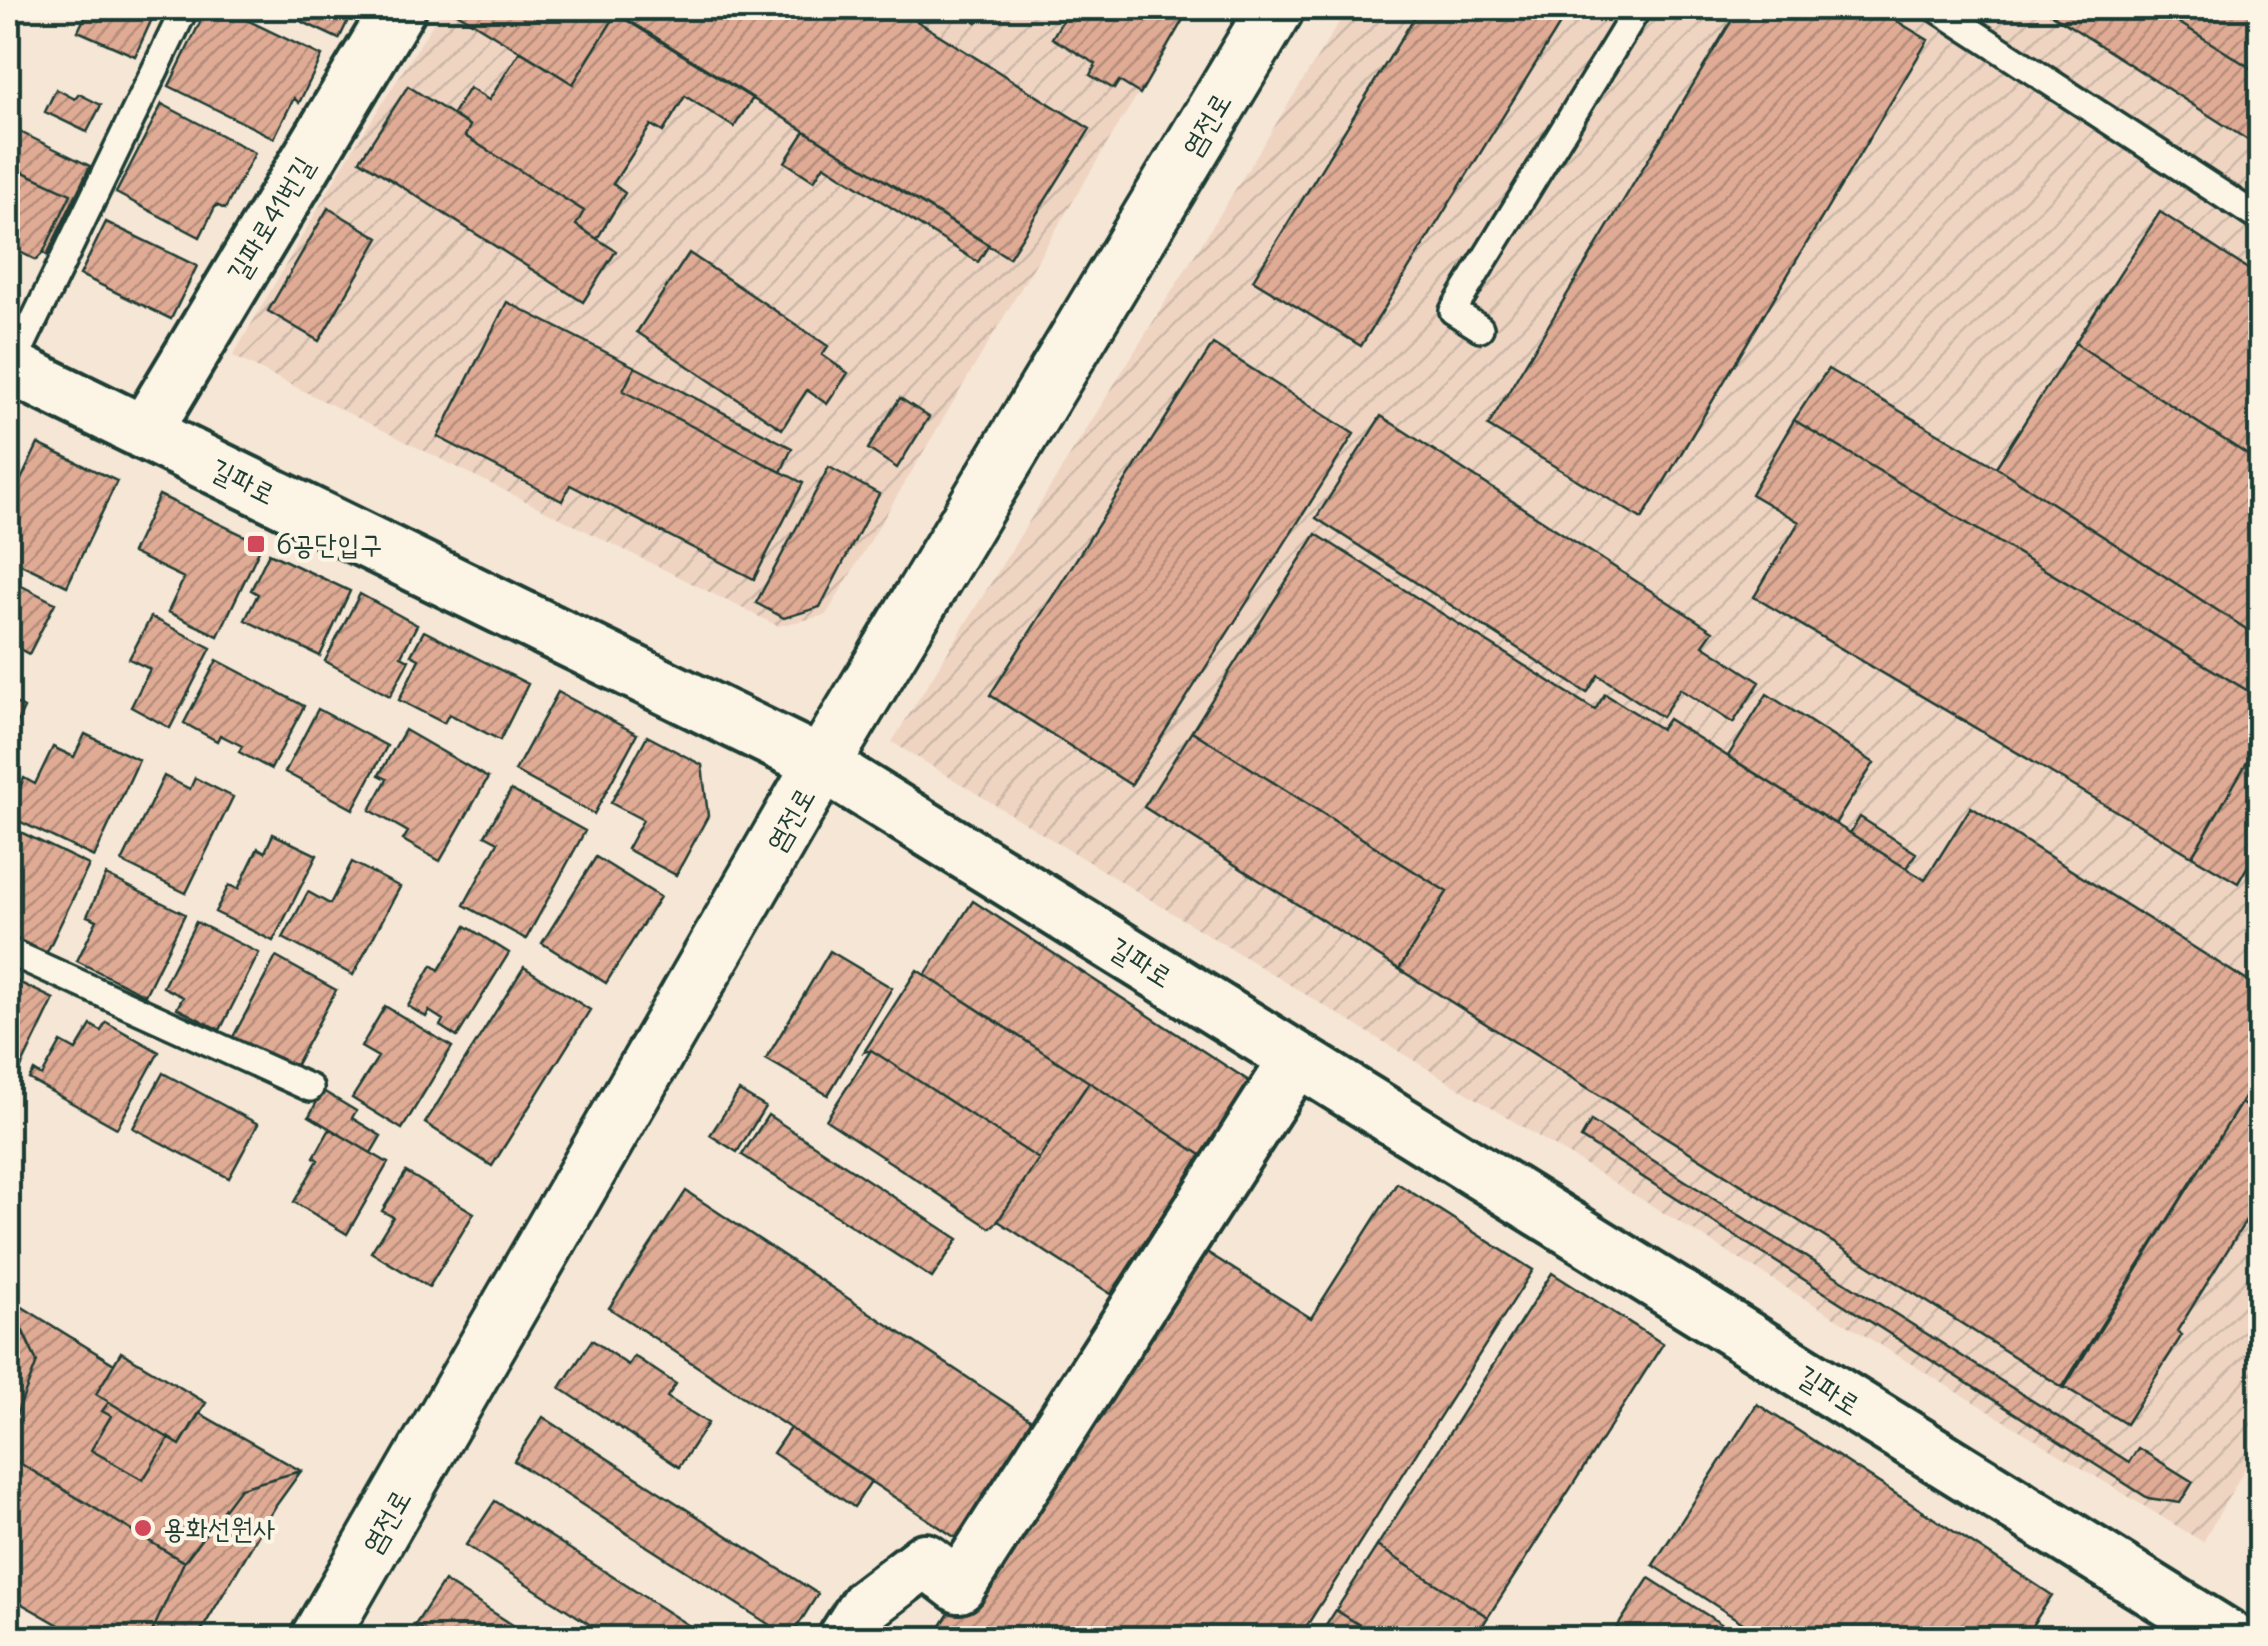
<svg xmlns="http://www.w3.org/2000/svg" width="2268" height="1646" font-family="Delius,'Poor Story',sans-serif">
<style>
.industrial{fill:url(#industrial-furrows)}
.building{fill:url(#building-hatch);stroke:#1f3d34;stroke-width:2.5}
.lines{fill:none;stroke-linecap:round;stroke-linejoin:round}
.lane-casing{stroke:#1f3d34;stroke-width:32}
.street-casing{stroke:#1f3d34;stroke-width:60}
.secondary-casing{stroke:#1f3d34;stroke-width:62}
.lane{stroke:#fcf5e5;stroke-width:25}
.street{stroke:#fcf5e5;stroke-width:52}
.secondary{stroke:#fcf5e5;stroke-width:55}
.poi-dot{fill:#d1495b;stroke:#fcf5e5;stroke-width:4}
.labels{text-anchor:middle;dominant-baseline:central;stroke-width:8;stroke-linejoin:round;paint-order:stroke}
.street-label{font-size:28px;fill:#1f3d34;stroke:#fcf5e5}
.poi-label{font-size:28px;fill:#1f3d34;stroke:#fcf5e5;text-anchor:start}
</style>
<defs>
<pattern id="industrial-furrows" width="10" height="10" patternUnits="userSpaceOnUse" patternTransform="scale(2.5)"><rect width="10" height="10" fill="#efd4c2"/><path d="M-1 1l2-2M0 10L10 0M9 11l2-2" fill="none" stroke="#ccb7a7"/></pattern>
<pattern id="building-hatch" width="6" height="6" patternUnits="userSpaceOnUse" patternTransform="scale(2.5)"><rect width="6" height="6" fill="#e0ab95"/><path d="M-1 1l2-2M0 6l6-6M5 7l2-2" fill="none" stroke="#b58c7a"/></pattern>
</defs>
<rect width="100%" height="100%" fill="#f6e6d5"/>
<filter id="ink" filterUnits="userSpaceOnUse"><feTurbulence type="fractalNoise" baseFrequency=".01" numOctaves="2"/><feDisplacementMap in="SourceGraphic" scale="20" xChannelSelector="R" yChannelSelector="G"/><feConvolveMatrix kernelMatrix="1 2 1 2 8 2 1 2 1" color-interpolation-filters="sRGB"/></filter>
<g filter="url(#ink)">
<path class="industrial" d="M 443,8 L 1192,8 L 1116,129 L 826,615 L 778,626 L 233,356 L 345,162 Z
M 1348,8 L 2260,8 L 2260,1442 L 2203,1542 L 892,742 Z"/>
<path class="building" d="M 89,8 L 157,8 L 135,56 L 78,31 Z
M 207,8 L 222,8 L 322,56 L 299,103 L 294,98 L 274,138 L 169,86 Z
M 273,8 L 354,8 L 339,39 Z
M 456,8 L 607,8 L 617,13 L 573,84 L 454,11 Z
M 607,8 L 896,8 L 1090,129 L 1009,258 Z
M 953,8 L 986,8 L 977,22 Z
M 1070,8 L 1165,8 L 1184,18 L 1140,94 L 1119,81 L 1114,89 L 1090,75 L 1096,64 L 1052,38 Z
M 1420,8 L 1570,8 L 1361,346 L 1253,280 Z
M 1739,8 L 1875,8 L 1928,40 L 1642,519 L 1488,426 Z
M 2042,8 L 2156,8 L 2260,74 L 2260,148 Z
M 2156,8 L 2260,8 L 2260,74 Z
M 617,13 L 753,98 L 734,127 L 685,96 L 663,132 L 651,125 L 613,184 L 625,193 L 597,239 L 576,225 L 584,211 L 465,136 L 470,126 L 452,115 L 469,88 L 489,100 L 520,51 L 573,84 Z
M 408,86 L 470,126 L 465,136 L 584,211 L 576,225 L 616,251 L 583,302 L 360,160 Z
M 56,89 L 75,99 L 79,94 L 101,105 L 87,132 L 45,112 Z
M 162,104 L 255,153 L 225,209 L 216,205 L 200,237 L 116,193 Z
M 16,130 L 90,166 L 47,255 L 43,253 L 71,194 L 8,165 L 8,150 Z
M 805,131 L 989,245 L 978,262 L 824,165 L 814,181 L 785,162 Z
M 8,165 L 71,194 L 43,253 L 36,260 L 8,246 Z
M 328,208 L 379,238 L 319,341 L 268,311 Z
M 2160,212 L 2260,277 L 2260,463 L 2075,343 Z
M 106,222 L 197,266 L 171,319 L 80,275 Z
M 689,253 L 828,346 L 822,355 L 848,373 L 827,404 L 807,390 L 782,429 L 637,332 Z
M 507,302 L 635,367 L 623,391 L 803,483 L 754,579 L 570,485 L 562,501 L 438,437 Z
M 2075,343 L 2260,463 L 2260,638 L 1996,467 Z
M 1213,344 L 1354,434 L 1131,785 L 990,695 Z
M 635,367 L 792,448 L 781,472 L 623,391 Z
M 1828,369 L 1996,467 L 2260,638 L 2260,698 L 1794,420 Z
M 900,398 L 929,417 L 897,468 L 868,449 Z
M 1381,416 L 1713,631 L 1703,645 L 1760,682 L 1733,723 L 1680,689 L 1662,717 L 1598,675 L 1587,693 L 1316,518 Z
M 1794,420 L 2260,698 L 2260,740 L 2192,856 L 1754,597 L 1799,522 L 1751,494 Z
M 38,444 L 117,481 L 67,586 L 8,558 L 8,507 Z
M 829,467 L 879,494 L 820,607 L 784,618 L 756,603 Z
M 159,495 L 262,544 L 218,636 L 168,612 L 184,578 L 132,553 Z
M 1316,534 L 1595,710 L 1605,694 L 1661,729 L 1668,719 L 1925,880 L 1971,807 L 2260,989 L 2260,1072 L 2064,1388 L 1399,969 L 1447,892 L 1192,731 Z
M 269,553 L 350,591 L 320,656 L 245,620 L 258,594 L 251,590 Z
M 8,579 L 55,603 L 29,654 L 8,643 Z
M 360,594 L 417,625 L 401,656 L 409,660 L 390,696 L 325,661 Z
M 151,617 L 211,648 L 170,728 L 131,707 L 150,669 L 129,659 Z
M 424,631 L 528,684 L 500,740 L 449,714 L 444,723 L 399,700 L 419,659 L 411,655 Z
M 217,660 L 304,706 L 271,769 L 239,752 L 242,746 L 220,735 L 217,741 L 184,723 Z
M 558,692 L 637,734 L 594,814 L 515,771 Z
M 1767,694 L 1874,763 L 1835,824 L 1728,756 Z
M 8,699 L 24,708 L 8,742 Z
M 318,709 L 387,746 L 353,809 L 285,772 Z
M 405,730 L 488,778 L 440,861 L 403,840 L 408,832 L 370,810 L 387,779 L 379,775 Z
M 1192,731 L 1447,892 L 1399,969 L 1144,807 Z
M 85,734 L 139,760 L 94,857 L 8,816 L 24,778 L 35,784 L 53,747 L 74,757 Z
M 647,736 L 702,765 L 708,816 L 676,875 L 627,849 L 643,820 L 611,803 Z
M 2260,740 L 2260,845 L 2238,883 L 2192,856 Z
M 164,776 L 190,789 L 195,778 L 233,797 L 186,893 L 122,862 Z
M 511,790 L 585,831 L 526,939 L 464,905 L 498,842 L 485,835 Z
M 1860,817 L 1916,853 L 1906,868 L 1850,833 Z
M 8,826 L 89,865 L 45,956 L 8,939 Z
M 273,834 L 317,855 L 273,941 L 215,912 L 229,885 L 238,889 L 258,848 L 265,852 Z
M 596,857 L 660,897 L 606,983 L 542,943 Z
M 352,862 L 400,887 L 353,975 L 283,938 L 308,892 L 330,904 Z
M 106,875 L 185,914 L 145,995 L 77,961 L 97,920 L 87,916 Z
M 973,901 L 1266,1092 L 1218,1166 L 925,975 Z
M 196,922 L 259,953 L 220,1030 L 177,1008 L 183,997 L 163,987 Z
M 466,926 L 509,953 L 457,1037 L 440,1026 L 443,1020 L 429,1011 L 426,1017 L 408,1006 L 432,965 L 439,970 Z
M 830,951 L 892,988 L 828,1095 L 766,1059 Z
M 276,957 L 336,990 L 293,1070 L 233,1037 Z
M 524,967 L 590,1010 L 492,1166 L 425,1123 Z
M 917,970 L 1089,1082 L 1039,1159 L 871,1050 L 864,1052 Z
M 8,977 L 54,999 L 16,1078 L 8,1074 Z
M 385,1006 L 452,1047 L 402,1129 L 352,1098 L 378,1057 L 361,1047 Z
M 106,1022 L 159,1052 L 117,1128 L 29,1079 L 34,1071 L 42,1076 L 61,1042 L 76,1050 L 91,1025 L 101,1031 Z
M 871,1050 L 1039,1159 L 998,1221 L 990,1228 L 826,1120 Z
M 2260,1072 L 2260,1116 L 2241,1103 Z
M 163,1073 L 258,1124 L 229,1178 L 133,1128 Z
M 1089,1082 L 1201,1155 L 1111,1294 L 998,1221 Z
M 323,1091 L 356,1111 L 352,1118 L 381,1136 L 371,1153 L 309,1116 Z
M 739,1091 L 765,1107 L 737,1152 L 710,1135 Z
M 2241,1103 L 2260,1116 L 2260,1208 L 2255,1217 L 2250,1214 L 2177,1331 L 2182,1335 L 2126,1424 L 2063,1386 Z
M 768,1115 L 958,1239 L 932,1278 L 742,1155 Z
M 1591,1121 L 2129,1462 L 2138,1448 L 2193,1482 L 2180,1503 L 2148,1498 L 1581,1138 Z
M 330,1129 L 388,1163 L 347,1234 L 294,1202 L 318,1160 L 314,1157 Z
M 406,1172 L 474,1213 L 429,1287 L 371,1252 L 393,1217 L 382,1211 Z
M 1397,1183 L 1533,1270 L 1299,1638 L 965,1638 L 942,1624 L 1186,1239 L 1311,1318 Z
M 686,1191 L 1036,1423 L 959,1540 L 609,1308 Z
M 1552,1273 L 1663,1344 L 1488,1617 L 1377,1546 Z
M 8,1298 L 114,1364 L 121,1352 L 206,1403 L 199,1413 L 301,1471 L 275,1507 L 197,1638 L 82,1638 L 8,1596 Z
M 8,1298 L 114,1364 L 96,1394 L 109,1402 L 102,1411 L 111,1416 L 91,1450 L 143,1480 L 169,1438 L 180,1445 L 199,1413 L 301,1471 L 240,1488 L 184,1562 L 8,1456 L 8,1436 L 37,1362 Z
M 8,1301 L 37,1362 L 8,1436 Z
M 592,1340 L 628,1365 L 634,1356 L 676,1384 L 667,1397 L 708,1423 L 679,1467 L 560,1388 Z
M 121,1352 L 206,1403 L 180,1445 L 96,1394 Z
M 1757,1404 L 2052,1595 L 2024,1638 L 1766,1638 L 1653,1565 Z
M 543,1417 L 818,1594 L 790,1638 L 514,1461 Z
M 790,1428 L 871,1481 L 854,1507 L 773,1453 Z
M 8,1456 L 184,1562 L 151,1634 L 152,1638 L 82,1638 L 8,1596 Z
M 301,1471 L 275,1507 L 197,1638 L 152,1638 L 151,1634 L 184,1562 L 240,1488 Z
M 495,1501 L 556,1540 L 708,1638 L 611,1638 L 466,1545 Z
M 1377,1546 L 1488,1617 L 1475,1638 L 1380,1638 L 1336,1610 Z
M 1649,1578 L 1743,1638 L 1610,1638 Z
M 444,1581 L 533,1638 L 436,1638 L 415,1625 Z
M 1336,1610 L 1380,1638 L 1318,1638 Z"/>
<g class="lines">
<defs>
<path id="lane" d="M 1936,8 L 2260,219
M 1480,328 L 1453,311 L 1638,8
M 11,368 L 185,8
M 8,951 L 310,1088"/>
<path id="street" d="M 8,366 L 822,764 L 2230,1638
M 144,433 L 399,8
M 845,1638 L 866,1605 L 925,1560 L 959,1586 L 1297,1059"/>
<path id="secondary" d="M 319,1638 L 822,764 L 1276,8"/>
</defs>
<use href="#lane" class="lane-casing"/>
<use href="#street" class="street-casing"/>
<use href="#secondary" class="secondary-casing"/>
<use href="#lane" class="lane"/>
<use href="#street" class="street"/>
<use href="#secondary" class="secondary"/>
</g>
</g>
<g class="poi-dot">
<rect x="246" y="534" width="20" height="20" rx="5"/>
<circle cx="143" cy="1528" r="10"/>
</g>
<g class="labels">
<g class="street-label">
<text transform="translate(1206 124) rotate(-59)">염전로</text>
<text transform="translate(270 219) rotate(-59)">길파로41번길</text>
<text transform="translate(243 481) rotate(26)">길파로</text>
<text transform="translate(790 819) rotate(-60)">염전로</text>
<text transform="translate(1141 962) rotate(32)">길파로</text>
<text transform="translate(1829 1390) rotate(32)">길파로</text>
<text transform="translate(386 1521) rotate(-60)">염전로</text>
</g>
<g class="poi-label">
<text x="276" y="544">6공단입구</text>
<text x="163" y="1528">용화선원사</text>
</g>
</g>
<rect width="2268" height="1646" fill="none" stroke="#fcf5e5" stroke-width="40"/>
<rect x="20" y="20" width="2228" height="1606" fill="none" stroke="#1f3d34" stroke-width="4" filter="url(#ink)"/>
</svg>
